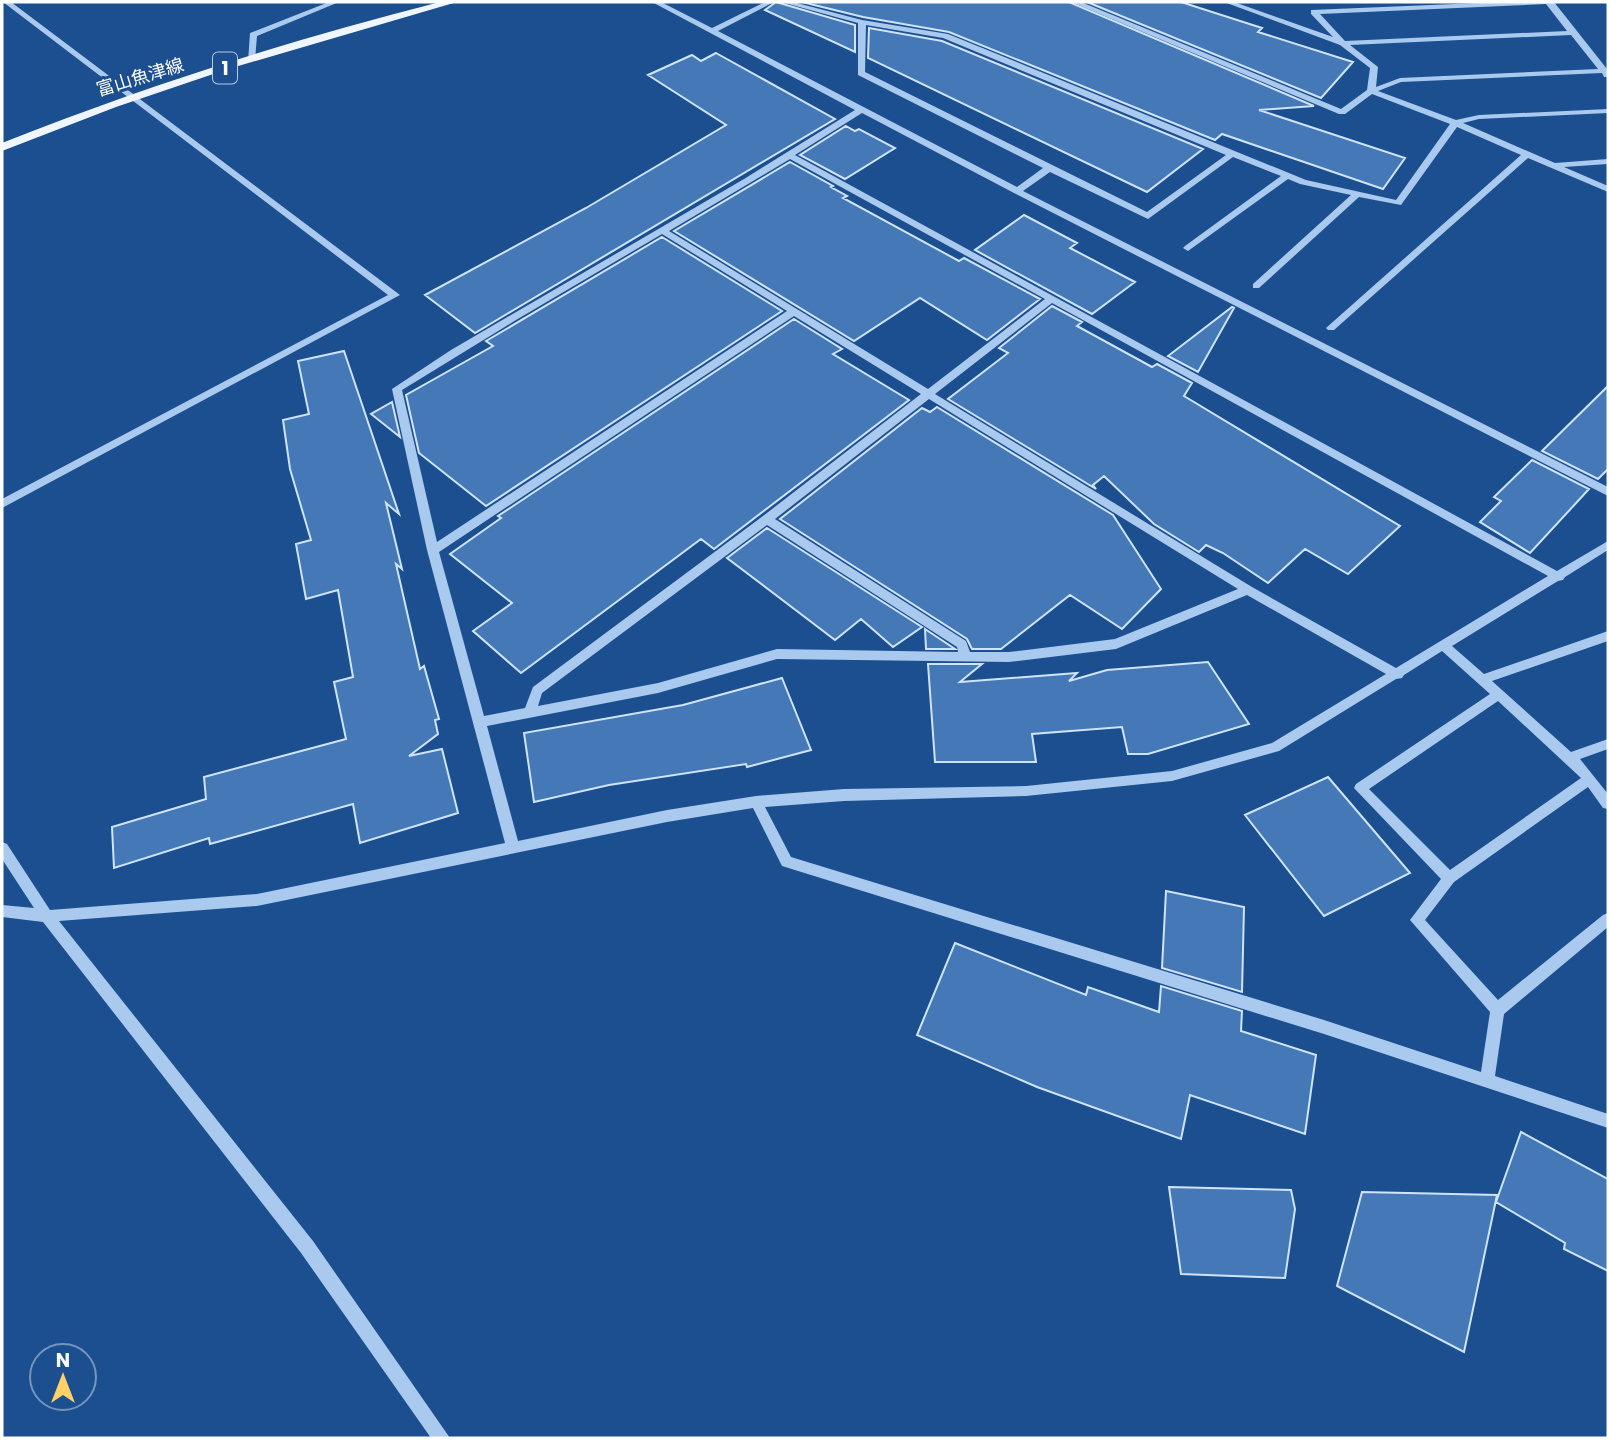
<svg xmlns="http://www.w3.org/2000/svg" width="1610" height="1440" font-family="Poppins,'Noto Sans JP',sans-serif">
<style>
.building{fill:#4478b7;stroke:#cfe3fa;stroke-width:2}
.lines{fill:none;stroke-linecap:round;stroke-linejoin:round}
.minor{fill:#a9c9ee;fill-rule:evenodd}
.major{fill:#f0f6ff;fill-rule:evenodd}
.labels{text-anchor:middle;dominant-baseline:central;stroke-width:6;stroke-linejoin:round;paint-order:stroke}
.far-street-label{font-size:18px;fill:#fff;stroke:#1b4f8f}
.shield{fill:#1b4f8f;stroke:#bbcadd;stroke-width:2}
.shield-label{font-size:19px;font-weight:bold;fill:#fff}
</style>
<rect width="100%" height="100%" fill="#1b4f8f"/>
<path class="building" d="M 776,2 L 855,25 L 855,52 L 765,10 Z
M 802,2 L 1069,2 L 1314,106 L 1259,110 L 1405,158 L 1383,189 L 1222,134 L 1215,140 L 949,32 L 863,17 Z
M 1087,2 L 1181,2 L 1262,28 L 1258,32 L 1353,62 L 1321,98 Z
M 869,28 L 942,41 L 1203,149 L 1147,192 L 868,58 Z
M 716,53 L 835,119 L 475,333 L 425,295 L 586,208 L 726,125 L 648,75 L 692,55 L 701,61 Z
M 846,126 L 855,131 L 859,129 L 895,148 L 845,179 L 800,155 Z
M 790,162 L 833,186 L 831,187 L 847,196 L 843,198 L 959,261 L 964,258 L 1040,299 L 987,340 L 920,298 L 854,341 L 674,231 Z
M 1024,215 L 1077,243 L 1070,248 L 1135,282 L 1092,314 L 975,250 Z
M 662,237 L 782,311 L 486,506 L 419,453 L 406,395 L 493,346 L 486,341 Z
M 1052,306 L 1082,322 L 1077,326 L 1152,367 L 1157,364 L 1192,383 L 1184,396 L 1400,526 L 1348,574 L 1305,549 L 1268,583 L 1223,553 L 1206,545 L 1199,552 L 1154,524 L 1104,476 L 1093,485 L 1096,489 L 948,399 L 1008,353 L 999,348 Z
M 1232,307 L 1234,308 L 1198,372 L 1168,356 Z
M 794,319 L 842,349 L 833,354 L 909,400 L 714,549 L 701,539 L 521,673 L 473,631 L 512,603 L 450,554 L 501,518 L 498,516 Z
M 344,351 L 399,514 L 386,503 L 402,569 L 396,564 L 420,669 L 424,666 L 439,719 L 435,720 L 438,734 L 409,756 L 442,749 L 458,813 L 360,843 L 353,804 L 210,844 L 209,838 L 114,868 L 112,827 L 206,799 L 204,777 L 346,739 L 334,682 L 353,677 L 338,590 L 306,599 L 296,544 L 311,540 L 290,469 L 283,420 L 309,414 L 298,361 Z
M 1608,386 L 1608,469 L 1598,479 L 1542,451 Z
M 392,402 L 400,437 L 371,414 Z
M 937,407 L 1113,515 L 1161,589 L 1122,629 L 1070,595 L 1001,649 L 972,649 L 967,639 L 780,519 L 922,408 L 930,412 Z
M 1532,460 L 1589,489 L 1530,553 L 1480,522 L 1501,501 L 1494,497 Z
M 767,528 L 922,627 L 893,647 L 861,619 L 835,640 L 727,558 Z
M 925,629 L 955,649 L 926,649 Z
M 1208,662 L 1249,724 L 1148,754 L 1128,754 L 1122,727 L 1032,734 L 1036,762 L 935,762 L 928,664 L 982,664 L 960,682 L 1077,673 L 1069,681 L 1107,670 Z
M 782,678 L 811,750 L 747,767 L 746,764 L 609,785 L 534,802 L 524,733 L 683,705 Z
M 1328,777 L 1410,873 L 1324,916 L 1245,815 Z
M 1166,891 L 1244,907 L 1242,992 L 1162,968 Z
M 955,943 L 1086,995 L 1088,987 L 1159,1012 L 1161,986 L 1242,1011 L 1241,1031 L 1316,1055 L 1305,1134 L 1190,1095 L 1181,1139 L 1037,1087 L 917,1035 Z
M 1521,1132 L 1608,1179 L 1608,1271 L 1564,1249 L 1565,1243 L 1496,1202 Z
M 1169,1187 L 1291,1190 L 1295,1209 L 1285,1278 L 1181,1274 Z
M 1362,1192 L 1497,1195 L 1464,1352 L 1337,1286 Z"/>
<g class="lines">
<path class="minor" d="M 3,2 L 11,2 L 400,295 L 2,508 L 2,499 L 388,295 Z
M 329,2 L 339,2 L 257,36 L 255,60 L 248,62 L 250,33 Z
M 652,2 L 661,2 L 712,28 L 765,2 L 774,2 L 718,31 L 1017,187 L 1043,168 L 858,75 L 858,23 L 781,2 L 793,2 L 862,20 L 948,34 L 1306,180 L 1396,200 L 1450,124 L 1372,94 L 1345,114 L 1339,114 L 1071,2 L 1081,2 L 1341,109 L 1367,90 L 1370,68 L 1340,45 L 1224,2 L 1234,2 L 1333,37 L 1311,14 L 1311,10 L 1503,2 L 1554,2 L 1607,69 L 1608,77 L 1604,77 L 1602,73 L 1401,82 L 1378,91 L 1456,120 L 1479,115 L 1608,109 L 1608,113 L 1479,119 L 1463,123 L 1555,163 L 1608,159 L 1608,164 L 1564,167 L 1608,186 L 1608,192 L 1528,158 L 1334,330 L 1328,330 L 1326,328 L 1521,155 L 1457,127 L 1401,205 L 1359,197 L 1259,288 L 1253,288 L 1253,284 L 1351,195 L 1300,184 L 1288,179 L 1188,251 L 1183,248 L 1185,246 L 1281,176 L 1233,157 L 1148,219 L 1050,172 L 1023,191 L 1608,487 L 1608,496 L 1014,193 L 862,113 L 795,155 L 1557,571 L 1608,541 L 1608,550 L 1565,577 L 1563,580 L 1558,581 L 1452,646 L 1484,674 L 1608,631 L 1608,641 L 1492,681 L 1571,752 L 1608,739 L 1608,749 L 1580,759 L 1608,794 L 1608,809 L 1603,808 L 1588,787 L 1454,882 L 1425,920 L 1498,1000 L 1603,915 L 1608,913 L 1608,927 L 1504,1014 L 1495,1076 L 1608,1114 L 1608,1128 L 1324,1034 L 782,866 L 753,808 L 667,822 L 257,906 L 59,921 L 313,1241 L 450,1438 L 431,1438 L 301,1253 L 43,922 L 2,917 L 2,905 L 34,908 L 2,859 L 2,842 L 7,844 L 50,910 L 257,894 L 505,843 L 427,550 L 392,389 L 451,350 L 744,179 L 855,110 ZM 1546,4 L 1567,31 L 1345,41 L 1320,14 ZM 866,25 L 943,38 L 1226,155 L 1147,212 L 865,72 ZM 1571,35 L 1598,69 L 1400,78 L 1376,87 L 1378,67 L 1350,45 ZM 790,159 L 1045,299 L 928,389 L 669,231 ZM 662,234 L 787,311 L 437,542 L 402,390 L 516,320 ZM 1052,303 L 1548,576 L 1396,668 L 1252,587 L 935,394 ZM 794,316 L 921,394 L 763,516 L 533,687 L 525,708 L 484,716 L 439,552 ZM 929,399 L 1238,589 L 1115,639 L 1009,652 L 970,652 L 966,641 L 775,519 ZM 767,525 L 957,647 L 958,652 L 777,649 L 658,683 L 538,706 L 542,693 ZM 1247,595 L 1386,674 L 1272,743 L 1172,771 L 1026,786 L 844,789 L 756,796 L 667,810 L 518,841 L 487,726 L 658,693 L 777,659 L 1009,662 L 1116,649 ZM 1442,651 L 1490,694 L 1356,784 L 1354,788 L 1441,879 L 1410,920 L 1490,1012 L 1481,1072 L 1324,1020 L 791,857 L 765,807 L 844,801 L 1026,796 L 1172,781 L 1279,751 L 1396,679 L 1402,678 L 1404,675 ZM 1498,701 L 1581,778 L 1450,870 L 1369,789 Z"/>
<path class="major" d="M 440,2 L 457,2 L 228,69 L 116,107 L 2,151 L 2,143 C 145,86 291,40 440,2 Z"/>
</g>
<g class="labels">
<g class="far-street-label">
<text transform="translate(140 77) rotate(-17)">富山魚津線</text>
</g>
<rect class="shield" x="213" y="52.5" width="24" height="31" rx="5"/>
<g class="shield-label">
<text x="225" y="68">1</text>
</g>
</g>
<rect width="1610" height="1440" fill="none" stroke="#ffffff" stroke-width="7"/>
<g transform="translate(63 1377)"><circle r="33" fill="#1b4f8f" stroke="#7695bc" stroke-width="2"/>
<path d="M0-5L12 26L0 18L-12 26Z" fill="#ffd166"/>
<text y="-10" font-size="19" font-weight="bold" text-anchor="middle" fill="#ffffff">N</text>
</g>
</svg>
